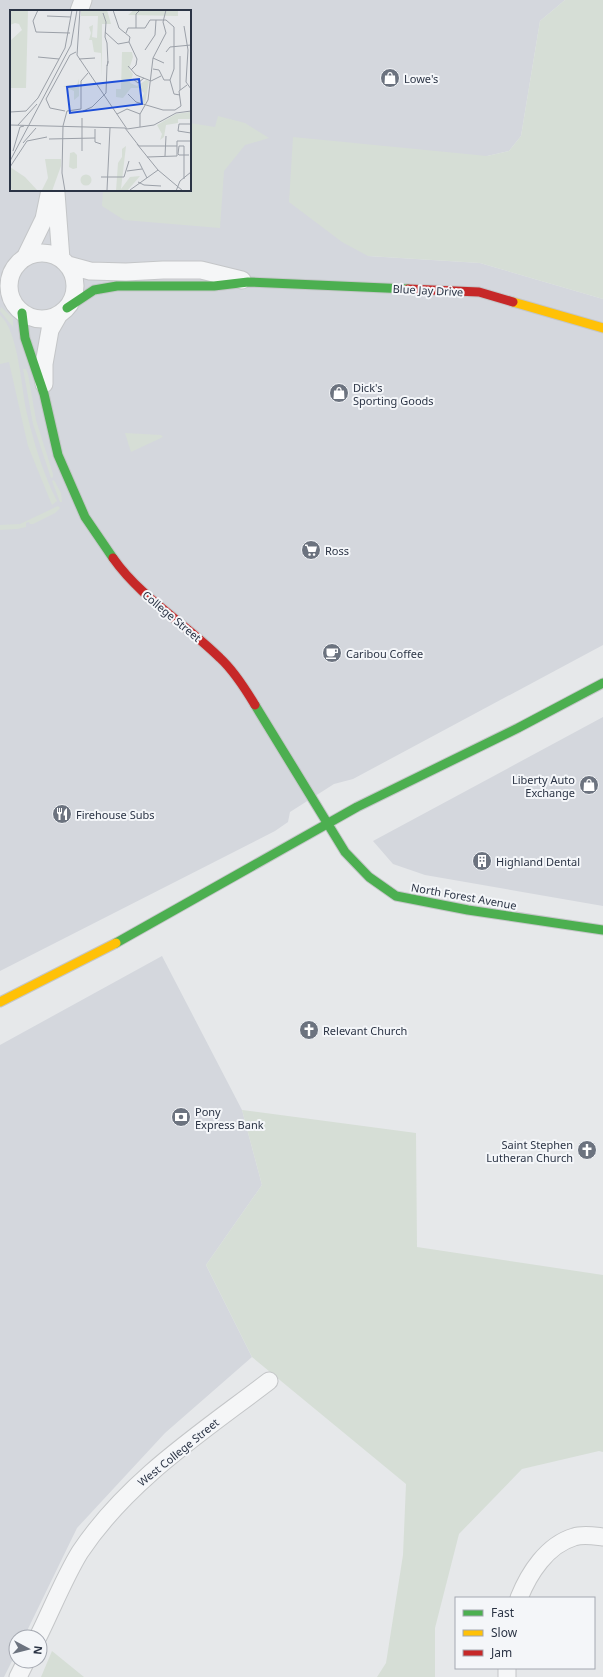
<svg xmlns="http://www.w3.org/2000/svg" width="603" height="1677" font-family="'Noto Sans',sans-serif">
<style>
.built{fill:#d4d7dd;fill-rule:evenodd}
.green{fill:#d6ded6}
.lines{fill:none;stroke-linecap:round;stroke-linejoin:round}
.street-casing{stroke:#c4c6c8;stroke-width:19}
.fast-casing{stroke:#c4c6c8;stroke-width:11}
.slow-casing{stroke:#c4c6c8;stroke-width:11}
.jam-casing{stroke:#c4c6c8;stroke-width:11}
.street{stroke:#f5f6f7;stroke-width:17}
.fast{stroke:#4caf50;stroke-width:9}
.slow{stroke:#ffc107;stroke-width:9}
.jam{stroke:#c62828;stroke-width:9}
.labels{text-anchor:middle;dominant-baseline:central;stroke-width:4;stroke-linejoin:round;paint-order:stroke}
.poi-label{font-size:11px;fill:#2b3445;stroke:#f4f6f9;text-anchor:start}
.street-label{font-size:11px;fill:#2b3445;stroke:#f4f6f9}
.inset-road{fill:none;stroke:#9ba0a8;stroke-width:1}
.view{fill:#1d4ed8;fill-opacity:0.15;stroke:#1d4ed8;stroke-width:2}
.inset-edge{fill:none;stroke:#2b3445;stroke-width:2}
</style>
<rect width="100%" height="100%" fill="#e6e8ea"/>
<path class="built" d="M 0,0 L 565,0 L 540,21 L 521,136 L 509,151 L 487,156 L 368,256 L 480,263 L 603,299 L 603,645 L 353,779 L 334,784 L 290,812 L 288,822 L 275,831 L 0,971 ZM 11,11 L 190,11 L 190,190 L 11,190 Z
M 603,717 L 603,906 L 425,875 L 393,864 L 373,841 Z
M 162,956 L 242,1110 L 262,1185 L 206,1265 L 252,1357 L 165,1433 L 77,1528 L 24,1637 L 16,1637 L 16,1653 L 4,1677 L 0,1677 L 0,1045 Z"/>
<path class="green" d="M 565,0 L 603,0 L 603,299 L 480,263 L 368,256 L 342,242 L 289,202 L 293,137 L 487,156 L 509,151 L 521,136 L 540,21 Z
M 218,116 L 245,123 L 269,138 L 245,145 L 224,171 L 220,228 L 124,220 L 102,206 L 103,190 L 190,190 L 190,123 L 215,127 Z
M 1,307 L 13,318 L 13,327 L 0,311 Z
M 0,315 C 19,332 21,388 27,414 C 34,443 43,474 57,501 L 52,505 L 28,446 L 9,362 L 0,364 Z
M 23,369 L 26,369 L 28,374 L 36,420 L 53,474 L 53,477 L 51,478 L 33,424 Z
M 125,433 L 161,435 L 163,437 L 131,452 Z
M 54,480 L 61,493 L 62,502 L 60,502 L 52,481 Z
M 58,506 L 60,508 L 55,513 L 33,524 L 30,524 L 29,522 L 26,523 L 26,527 L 17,529 L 0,530 L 0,525 L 20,524 Z
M 242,1110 L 416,1133 L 417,1247 L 603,1275 L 603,1452 L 599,1451 L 522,1469 L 459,1534 L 435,1628 L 435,1677 L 377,1677 L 386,1663 L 403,1555 L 406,1484 L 252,1357 L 206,1265 L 262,1185 Z
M 52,1651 L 84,1677 L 41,1677 Z"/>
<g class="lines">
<defs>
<path id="street" d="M 79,11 L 83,0
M 56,193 L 61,259
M9 286a33 33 0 1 1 66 0a33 33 0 1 1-66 0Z
M 25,258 L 44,219 L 50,190
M 68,265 L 90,271 L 126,272 L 163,270 L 201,270 L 242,280
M 44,384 L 44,364 L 50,330 L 58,316
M 519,1598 C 529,1573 547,1545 574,1537 C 583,1534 594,1536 603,1537
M 38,1637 C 51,1611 65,1576 80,1552 C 128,1480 201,1433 269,1381
M 507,1668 L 507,1677
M 18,1677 L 26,1661"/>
<path id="fast" d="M 67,308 L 94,290 L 117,286 L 214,286 L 248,282 L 408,289
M 22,313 L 25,338 L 44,394 L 58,455 L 85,517 L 113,558
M 255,705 L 345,852 L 369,877 L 396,896 L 468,910 L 603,930
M 116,943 L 357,807 L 518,728 L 603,683"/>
<path id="slow" d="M 513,302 L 603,328
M 0,1002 L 116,943"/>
<path id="jam" d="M 408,289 L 479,292 L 513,302
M 113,558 C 141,598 186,624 220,658 C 232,669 246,690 255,705"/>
</defs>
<use href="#street" class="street-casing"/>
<use href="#fast" class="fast-casing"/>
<use href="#slow" class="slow-casing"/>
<use href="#jam" class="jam-casing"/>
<use href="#street" class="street"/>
<use href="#fast" class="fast"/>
<use href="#slow" class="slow"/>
<use href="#jam" class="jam"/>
</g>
<defs>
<symbol id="shop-disc" viewBox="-11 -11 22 22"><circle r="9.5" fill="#6c737f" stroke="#f4f6f9"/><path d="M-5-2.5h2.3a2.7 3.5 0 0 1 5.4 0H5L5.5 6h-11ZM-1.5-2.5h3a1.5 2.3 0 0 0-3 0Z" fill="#fff"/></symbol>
<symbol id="supermarket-disc" viewBox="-11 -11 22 22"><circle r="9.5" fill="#6c737f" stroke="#f4f6f9"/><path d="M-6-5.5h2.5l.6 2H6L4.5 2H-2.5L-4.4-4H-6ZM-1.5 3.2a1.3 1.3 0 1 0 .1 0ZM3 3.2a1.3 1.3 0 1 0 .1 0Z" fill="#fff"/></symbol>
<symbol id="cafe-disc" viewBox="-11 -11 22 22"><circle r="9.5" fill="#6c737f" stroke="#f4f6f9"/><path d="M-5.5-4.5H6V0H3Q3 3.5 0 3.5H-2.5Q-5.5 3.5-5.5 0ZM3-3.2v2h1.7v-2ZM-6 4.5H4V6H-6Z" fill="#fff"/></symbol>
<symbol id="restaurant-disc" viewBox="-11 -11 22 22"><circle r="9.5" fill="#6c737f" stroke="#f4f6f9"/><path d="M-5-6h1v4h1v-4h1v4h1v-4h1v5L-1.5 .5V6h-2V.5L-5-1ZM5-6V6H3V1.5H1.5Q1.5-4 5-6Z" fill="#fff"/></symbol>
<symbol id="building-disc" viewBox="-11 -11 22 22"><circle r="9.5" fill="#6c737f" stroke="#f4f6f9"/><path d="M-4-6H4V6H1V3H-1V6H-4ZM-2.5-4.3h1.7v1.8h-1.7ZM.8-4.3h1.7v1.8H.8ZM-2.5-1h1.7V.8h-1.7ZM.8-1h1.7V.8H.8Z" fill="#fff"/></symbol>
<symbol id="church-disc" viewBox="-11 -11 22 22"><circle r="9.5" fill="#6c737f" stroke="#f4f6f9"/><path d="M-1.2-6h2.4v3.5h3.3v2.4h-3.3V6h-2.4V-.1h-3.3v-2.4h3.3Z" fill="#fff"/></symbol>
<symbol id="bank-disc" viewBox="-11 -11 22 22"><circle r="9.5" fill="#6c737f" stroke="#f4f6f9"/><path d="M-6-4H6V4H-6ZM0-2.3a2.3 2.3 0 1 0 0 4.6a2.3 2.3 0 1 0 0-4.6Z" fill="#fff"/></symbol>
</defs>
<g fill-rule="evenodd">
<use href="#shop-disc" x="379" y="67" width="22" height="22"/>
<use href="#shop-disc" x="328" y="382" width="22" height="22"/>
<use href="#supermarket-disc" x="300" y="539" width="22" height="22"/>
<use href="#cafe-disc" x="321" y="642" width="22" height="22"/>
<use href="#shop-disc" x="578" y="774" width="22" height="22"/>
<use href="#restaurant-disc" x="51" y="803" width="22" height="22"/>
<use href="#building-disc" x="471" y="850" width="22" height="22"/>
<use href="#church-disc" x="298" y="1019" width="22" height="22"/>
<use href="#bank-disc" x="170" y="1106" width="22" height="22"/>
<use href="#church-disc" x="576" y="1139" width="22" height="22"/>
</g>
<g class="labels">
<g class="poi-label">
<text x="404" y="78">Lowe's</text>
<text x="353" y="387">Dick's<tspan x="353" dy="13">Sporting Goods</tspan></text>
<text x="325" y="550">Ross</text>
<text x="346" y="653">Caribou Coffee</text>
<text x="575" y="779" text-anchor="end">Liberty Auto<tspan x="575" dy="13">Exchange</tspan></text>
<text x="76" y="814">Firehouse Subs</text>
<text x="496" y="861">Highland Dental</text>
<text x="323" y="1030">Relevant Church</text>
<text x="195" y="1111">Pony<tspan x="195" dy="13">Express Bank</tspan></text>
<text x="573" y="1144" text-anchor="end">Saint Stephen<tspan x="573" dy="13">Lutheran Church</tspan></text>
</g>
<g class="street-label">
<text transform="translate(428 290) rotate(3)">Blue Jay Drive</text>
<text transform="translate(172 616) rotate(40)">College Street</text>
<text transform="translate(464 896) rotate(10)">North Forest Avenue</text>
<text transform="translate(178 1452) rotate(-39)">West College Street</text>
</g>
</g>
<g transform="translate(10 10)">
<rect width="181" height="181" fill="#e6e8ea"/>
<path d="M 0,0 L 18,0 L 16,78 L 0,78 L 0,31 L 12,20 L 9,14 L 5,13 L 0,15 ZM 71,0 L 97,0 L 101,14 L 92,14 L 92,67 L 91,43 L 84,42 L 82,30 L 79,30 L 81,23 L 79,17 L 83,15 L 82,27 L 87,28 L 88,6 L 71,6 ZM 124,0 L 168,0 L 168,6 L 118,5 ZM 112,42 L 122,42 L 123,47 L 119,59 L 123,64 L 120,73 L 127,76 L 136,70 L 139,71 L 135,94 L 131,92 L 134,83 L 129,78 L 121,78 L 113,88 L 106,87 L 106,79 L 111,79 ZM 69,69 L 69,86 L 64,90 L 64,81 L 53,76 L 67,75 ZM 180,102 L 181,109 L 168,109 L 168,113 L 156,115 L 154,127 L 150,130 L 152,124 L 147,115 L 166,104 ZM 116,136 L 111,179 L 120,167 L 130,166 L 117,181 L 106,181 L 108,153 L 112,147 L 112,139 ZM 64,142 L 67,145 L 67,158 L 63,159 L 59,157 L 60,143 ZM 35,149 L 51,149 L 51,156 L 42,181 L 3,181 L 0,177 L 0,157 L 15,167 L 27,180 L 32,180 L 38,168 ZM70.5 170a5.5 5.5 0 1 1 11 0a5.5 5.5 0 1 1-11 0Z" fill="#d6ded6"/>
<path class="inset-road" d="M 28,0 L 23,11 L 26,22 L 60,23M 70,0 L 67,45 L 117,119 L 144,115 L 166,103 L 181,101M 103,0 L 109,18 L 120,27 L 119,32M 93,3 L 96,12 L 95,27 L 97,33 L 98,53 L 97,56 L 98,51M 37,6 L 61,7M 174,16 L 178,40 L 176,72 L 181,79M 126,18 L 126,4 L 130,0M 135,18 L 140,10 L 156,10 L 164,17 L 164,59 L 160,70 L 164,84 L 170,85M 95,22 L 108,34 L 119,32M 116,23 L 118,18 L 135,18M 119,32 L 127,49 L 126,55 L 121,60M 135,40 L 145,25 L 146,10M 156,42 L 160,37 L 181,35M 28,47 L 49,49M 143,48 L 154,53M 69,49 L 85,48M 118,56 L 126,65 L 141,71 L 151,66M 143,59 L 149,60 L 154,70 L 160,70M 123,69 L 128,73 L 134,68M 170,80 L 170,46M 118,84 L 126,92 L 153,100 L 165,100 L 171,96M 171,96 L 169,81 L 177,75M 71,99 L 71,71 L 78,63M 55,101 L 40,98 L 36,89 L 60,45 L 66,42M 57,101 L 71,99M 73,101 L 82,97 L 96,83 L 97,56M 0,102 L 16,101 L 28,88 L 55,38 L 62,0M 107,104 L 117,99 L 130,104M 181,114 L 169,114 L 168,121 L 181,123M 0,115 L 115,118 L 129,136M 8,115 L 27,94M 53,116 L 57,101M 53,116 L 52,163 L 55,181M 130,117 L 130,104 L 138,90 L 143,48 L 156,23 L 153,12 L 156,0M 85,119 L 85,132 L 91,134M 39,129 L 85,128M 13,133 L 26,118M 127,134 L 148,160 L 173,181M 129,136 L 167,136M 3,141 L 10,117 L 14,116M 72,141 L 72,108M 174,145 L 174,136 L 169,136 L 168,144 L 169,145 L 179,145M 174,145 L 174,169M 155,146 L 156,126M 137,147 L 167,146 L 167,131 L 181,131M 0,151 L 61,35 L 67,0M 129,152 L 137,168M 0,157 L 17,131 L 37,127M 117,161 L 132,159M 91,167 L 114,167 L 119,151M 128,172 L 134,175 L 151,176M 97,180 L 100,118M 120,180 L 148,160M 166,181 L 170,171 L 181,162"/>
<path class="view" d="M 129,69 L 132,94 L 60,103 L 57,77 Z"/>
<rect width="181" height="181" class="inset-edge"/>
</g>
<rect x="455" y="1597" width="140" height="72" fill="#f4f6f9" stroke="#a4a8b1"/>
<rect x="463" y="1610" width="20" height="6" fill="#4caf50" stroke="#a4a8b1"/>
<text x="491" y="1617" font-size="12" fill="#2b3445">Fast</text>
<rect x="463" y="1630" width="20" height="6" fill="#ffc107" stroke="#a4a8b1"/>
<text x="491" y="1637" font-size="12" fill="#2b3445">Slow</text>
<rect x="463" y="1650" width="20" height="6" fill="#c62828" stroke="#a4a8b1"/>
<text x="491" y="1657" font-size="12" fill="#2b3445">Jam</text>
<g transform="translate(28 1649) rotate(97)"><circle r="19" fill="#f4f6f9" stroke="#a4a8b1"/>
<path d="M0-3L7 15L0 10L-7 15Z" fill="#6c737f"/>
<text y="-6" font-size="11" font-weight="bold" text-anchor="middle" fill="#2b3445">N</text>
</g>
</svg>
